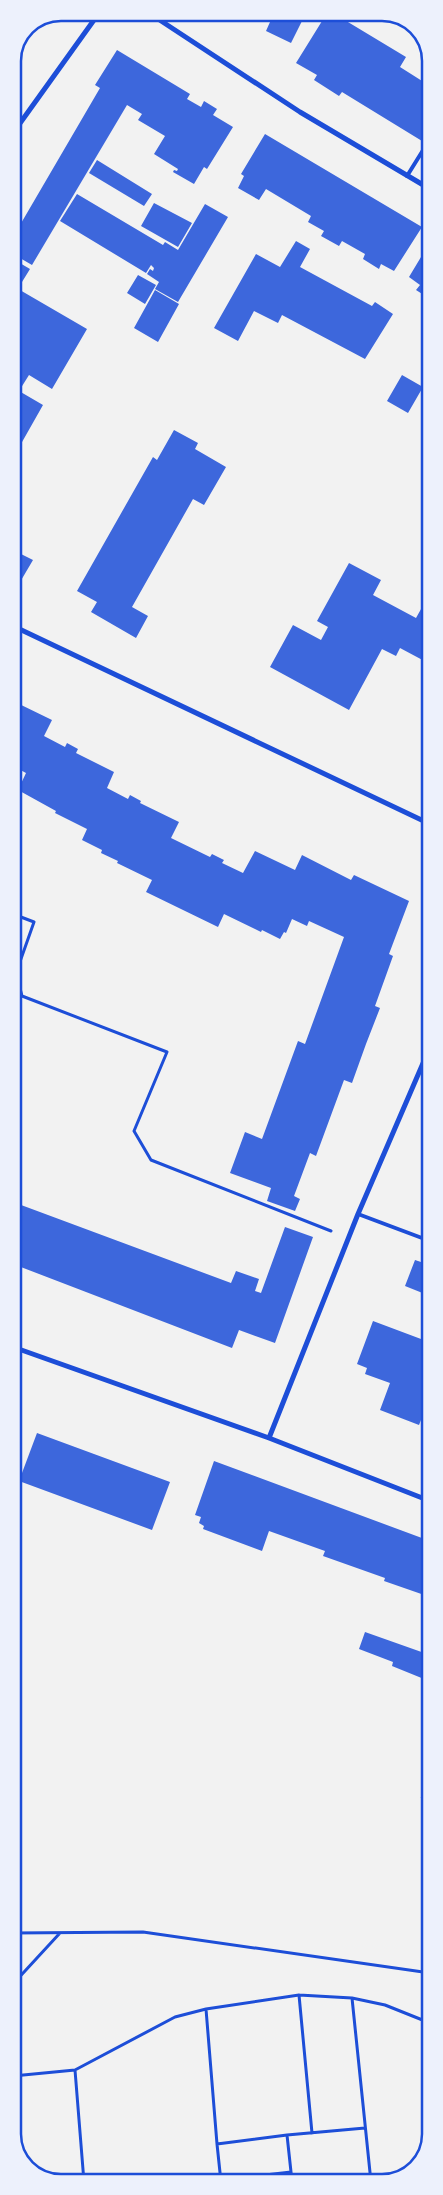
<svg xmlns="http://www.w3.org/2000/svg" width="443" height="2195" font-family="'Varela Round',sans-serif">
<style>
.building{fill:#3d67dc}
.lines{fill:none;stroke-linecap:round;stroke-linejoin:round}
.path{stroke:#1d4ed8;stroke-width:3}
.service{stroke:#1d4ed8;stroke-width:4}
.minor{stroke:#1d4ed8;stroke-width:5}
.rim{fill:none;stroke:#1d4ed8;stroke-width:2.5}
</style>
<rect width="100%" height="100%" fill="#f2f2f2"/>
<path class="building" d="M 274,13 L 290,13 L 303,19 L 291,43 L 266,31 Z
M 327,13 L 333,13 L 406,57 L 400,67 L 430,86 L 430,129 L 422,141 L 342,92 L 339,96 L 314,80 L 317,75 L 296,63 Z
M 117,50 L 190,94 L 187,99 L 201,107 L 204,101 L 217,109 L 213,115 L 233,127 L 207,169 L 204,167 L 194,184 L 173,172 L 174,170 L 177,171 L 178,169 L 154,154 L 165,136 L 138,120 L 142,114 L 127,105 L 32,265 L 13,254 L 13,237 L 100,88 L 95,85 Z
M 265,134 L 422,227 L 394,271 L 381,264 L 379,269 L 363,259 L 365,254 L 342,241 L 339,246 L 321,236 L 324,231 L 308,222 L 311,216 L 266,189 L 259,200 L 238,188 L 244,176 L 241,174 Z
M 97,160 L 152,194 L 144,206 L 89,173 Z
M 77,194 L 163,245 L 165,242 L 178,250 L 205,204 L 228,217 L 178,302 L 155,289 L 159,282 L 147,274 L 150,269 L 153,271 L 154,268 L 151,265 L 146,273 L 60,221 Z
M 154,203 L 192,223 L 178,247 L 141,226 Z
M 296,241 L 310,249 L 300,267 L 372,306 L 375,302 L 393,314 L 365,359 L 282,315 L 278,323 L 254,311 L 238,341 L 214,328 L 256,254 L 280,267 Z
M 430,242 L 430,299 L 416,290 L 420,285 L 409,277 Z
M 13,259 L 30,269 L 22,282 L 13,276 Z
M 138,275 L 156,285 L 145,304 L 127,293 Z
M 13,286 L 87,329 L 52,389 L 29,375 L 19,391 L 43,405 L 13,458 Z
M 155,290 L 179,304 L 158,342 L 134,328 Z
M 402,375 L 423,387 L 408,413 L 387,401 Z
M 174,430 L 198,443 L 195,449 L 226,467 L 204,505 L 193,499 L 132,607 L 148,616 L 136,638 L 91,612 L 97,602 L 77,591 L 153,457 L 157,460 Z
M 13,550 L 33,560 L 13,594 Z
M 349,563 L 381,580 L 373,595 L 416,618 L 430,593 L 430,664 L 400,648 L 396,656 L 382,649 L 349,710 L 270,667 L 293,625 L 321,640 L 328,627 L 317,621 Z
M 13,701 L 52,720 L 44,736 L 65,747 L 67,743 L 78,749 L 76,753 L 114,772 L 107,788 L 128,799 L 130,795 L 141,801 L 140,803 L 179,822 L 171,838 L 210,857 L 212,854 L 224,860 L 222,863 L 243,873 L 255,851 L 295,870 L 302,855 L 351,880 L 354,875 L 409,901 L 389,954 L 393,956 L 375,1006 L 380,1008 L 366,1044 L 352,1083 L 344,1080 L 316,1156 L 310,1153 L 294,1196 L 300,1199 L 295,1211 L 267,1201 L 271,1188 L 230,1173 L 245,1132 L 262,1139 L 298,1041 L 305,1044 L 344,937 L 309,921 L 307,926 L 292,919 L 286,933 L 284,932 L 280,939 L 262,930 L 261,932 L 224,914 L 218,927 L 146,892 L 152,880 L 117,863 L 118,861 L 101,853 L 102,850 L 82,840 L 87,829 L 55,813 L 56,811 L 18,790 L 26,773 L 13,766 Z
M 13,1202 L 231,1283 L 236,1271 L 259,1279 L 255,1291 L 261,1293 L 285,1227 L 313,1237 L 275,1343 L 239,1330 L 232,1348 L 13,1264 Z
M 415,1260 L 430,1265 L 430,1296 L 405,1286 Z
M 373,1321 L 429,1342 L 421,1363 L 430,1366 L 430,1424 L 421,1420 L 419,1425 L 380,1410 L 390,1383 L 365,1374 L 367,1368 L 357,1364 Z
M 37,1433 L 170,1482 L 152,1530 L 19,1481 Z
M 214,1461 L 430,1541 L 430,1597 L 384,1581 L 385,1578 L 323,1556 L 325,1551 L 269,1531 L 262,1551 L 203,1529 L 204,1526 L 199,1523 L 201,1517 L 195,1515 Z
M 365,1632 L 430,1655 L 430,1662 L 424,1679 L 392,1666 L 393,1662 L 359,1649 Z
M 430,1777 L 430,1800 L 420,1797 L 425,1797 Z"/>
<g class="lines">
<path class="path" d="M 13,914 L 34,922 L 16,973 L 22,996 L 167,1052 L 134,1131 L 151,1160 L 331,1231
M 13,1933 L 143,1932 L 430,1973
M 13,1984 L 60,1933
M 299,1995 L 312,2133
M 352,1998 L 371,2182
M 206,2009 L 217,2144
M 13,2076 L 75,2070
M 291,2172 L 292,2182
M 84,2182 L 75,2070 L 175,2017 L 206,2009 L 299,1995 L 352,1998 L 385,2005 L 430,2023
M 221,2182 L 217,2144 L 287,2135 L 365,2128
M 266,2182 L 265,2175 L 291,2172 L 287,2135"/>
<path class="service" d="M 407,176 L 430,139
M 358,1214 L 430,1241"/>
<path class="minor" d="M 149,13 L 300,112 L 430,189
M 13,133 L 99,13
M 13,626 L 430,824
M 13,1347 L 269,1438 L 430,1501
M 269,1438 L 358,1214 L 430,1047"/>
</g>
<path d="M0 0H443V2195H0ZM61 21H382A40 40 0 0 1 422 61V2134A40 40 0 0 1 382 2174H61A40 40 0 0 1 21 2134V61A40 40 0 0 1 61 21Z" fill="#edf1fc" fill-rule="evenodd"/>
<path class="rim" d="M61 21H382A40 40 0 0 1 422 61V2134A40 40 0 0 1 382 2174H61A40 40 0 0 1 21 2134V61A40 40 0 0 1 61 21Z"/>
</svg>
